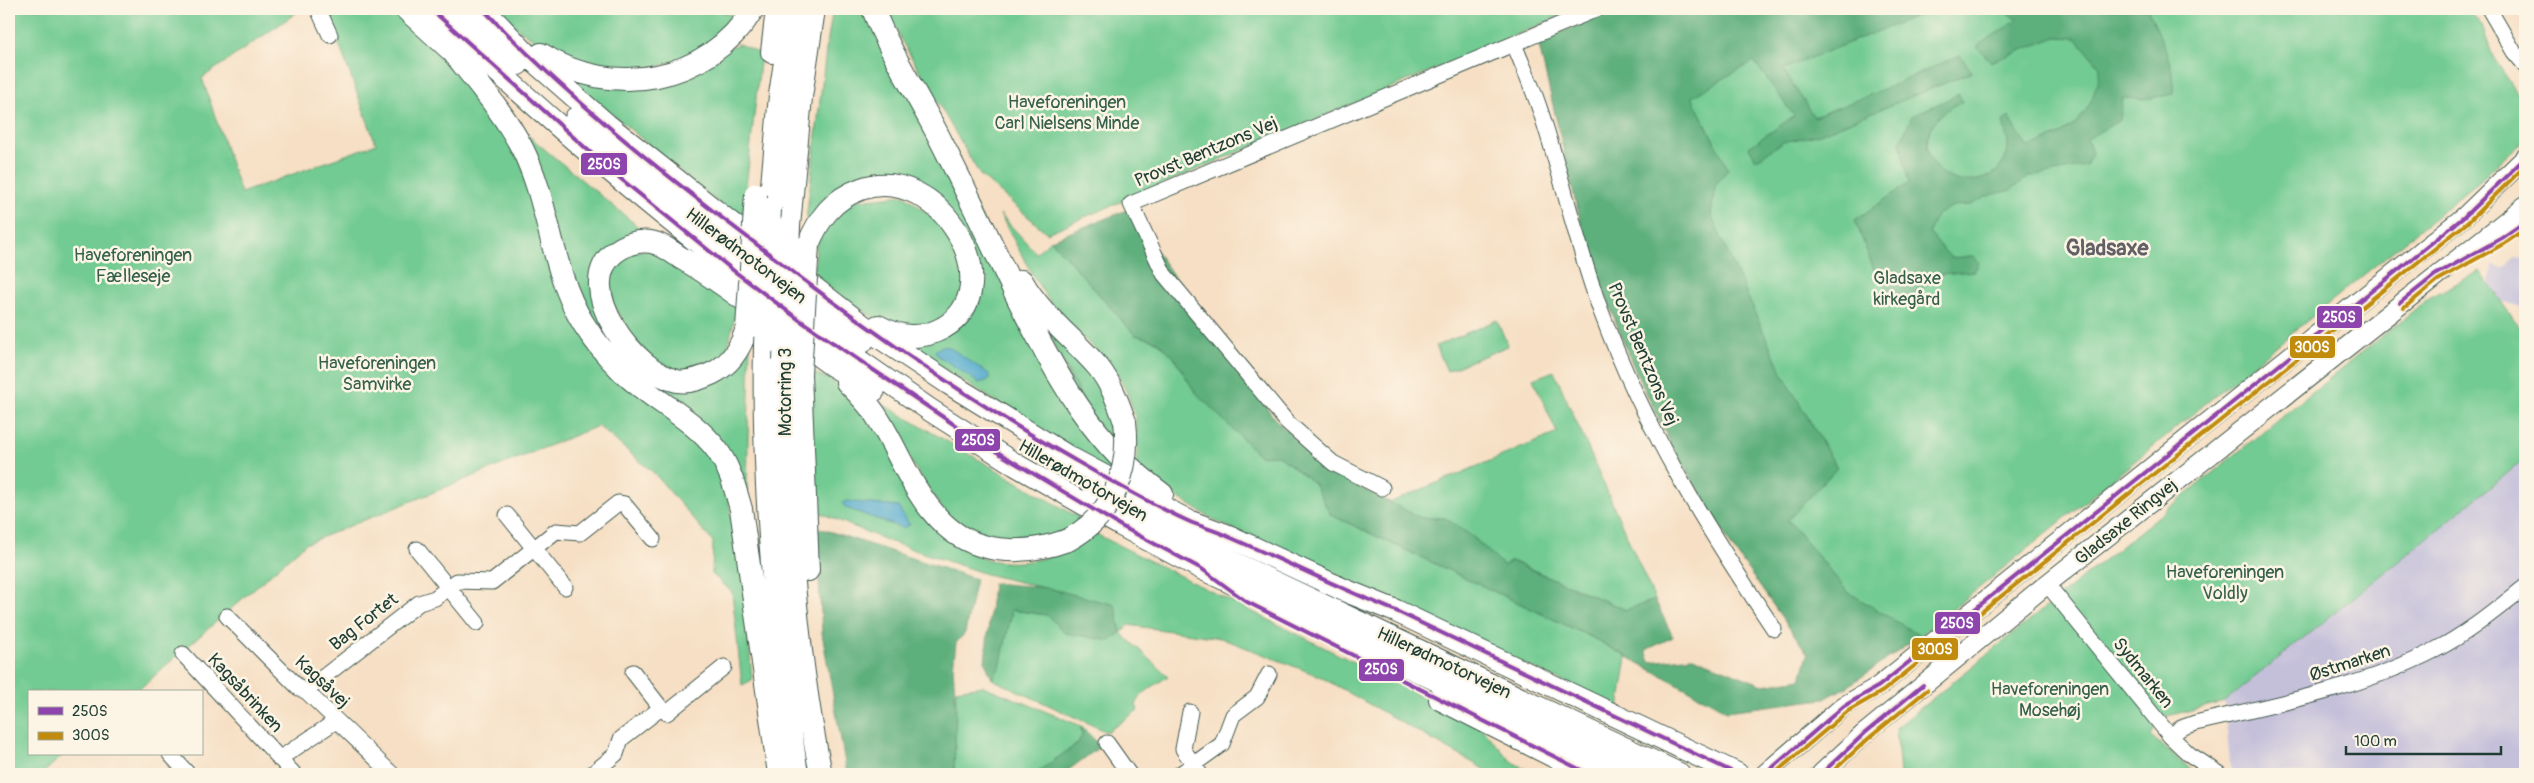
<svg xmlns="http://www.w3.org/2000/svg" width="2534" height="783" font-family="Pangolin,sans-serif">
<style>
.industrial{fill:#c5c0da}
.green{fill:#72cb92;stroke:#488463}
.forest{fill:#5daf7c;stroke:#3e7658}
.water{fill:#52abcf;stroke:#387482}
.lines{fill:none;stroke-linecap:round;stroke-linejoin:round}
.minor-casing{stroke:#3f554a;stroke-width:17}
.major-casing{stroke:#3f554a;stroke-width:21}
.highway-casing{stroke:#3f554a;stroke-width:24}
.minor{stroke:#fff;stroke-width:15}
.major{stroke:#fff;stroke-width:19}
.highway{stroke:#fff;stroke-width:22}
.highway-bridge-casing{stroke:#3f554a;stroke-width:24;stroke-linecap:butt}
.highway-bridge{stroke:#fff;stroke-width:22}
.bus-1-casing{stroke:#fcf5e5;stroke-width:8}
.bus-2-casing{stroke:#fcf5e5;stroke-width:8}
.bus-1{stroke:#8e44ad;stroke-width:4}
.bus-2{stroke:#c18c0d;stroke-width:4}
.labels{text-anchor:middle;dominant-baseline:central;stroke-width:5;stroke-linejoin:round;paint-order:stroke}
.park-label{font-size:18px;fill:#34604c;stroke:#fcf5e5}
.street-label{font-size:18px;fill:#1f3d34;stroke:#fcf5e5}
.district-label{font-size:22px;font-weight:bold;fill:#625f66;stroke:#fcf5e5}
.line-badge{stroke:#fcf5e5;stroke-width:2}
.badge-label{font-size:14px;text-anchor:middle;font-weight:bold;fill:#fff}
</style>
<rect width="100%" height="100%" fill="#fcf5e5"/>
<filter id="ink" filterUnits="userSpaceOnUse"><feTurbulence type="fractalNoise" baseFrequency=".02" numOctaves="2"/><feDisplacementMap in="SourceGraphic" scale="10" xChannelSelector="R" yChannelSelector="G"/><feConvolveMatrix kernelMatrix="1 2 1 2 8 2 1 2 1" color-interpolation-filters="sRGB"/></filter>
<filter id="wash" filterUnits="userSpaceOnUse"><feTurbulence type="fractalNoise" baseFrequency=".0096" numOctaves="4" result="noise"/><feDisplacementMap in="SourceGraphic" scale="20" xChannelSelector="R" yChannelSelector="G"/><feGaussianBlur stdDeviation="1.12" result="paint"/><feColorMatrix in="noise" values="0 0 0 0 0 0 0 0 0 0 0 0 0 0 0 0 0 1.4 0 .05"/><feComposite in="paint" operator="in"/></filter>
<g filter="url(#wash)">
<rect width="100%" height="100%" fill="#f6dfc4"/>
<path class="industrial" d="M 2515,257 L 2525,259 L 2525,308 L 2501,301 L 2490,284 L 2492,266 L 2503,269 Z
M 2525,459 L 2525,774 L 2231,773 L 2224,702 Z"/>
<path class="green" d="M 9,9 L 302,9 L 202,78 L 241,193 L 376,144 L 326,9 L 395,9 L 473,87 L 518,153 L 557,284 L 700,441 L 724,477 L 744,583 L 752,680 L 742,685 L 732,592 L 712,574 L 713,542 L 654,473 L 598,426 L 305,544 L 136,692 L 29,692 L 29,754 L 64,754 L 42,774 L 9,774 Z
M 496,9 L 716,9 L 736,17 L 703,49 L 637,75 L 564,60 L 517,28 Z
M 833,9 L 867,9 L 1119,467 L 1116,478 L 902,342 L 973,304 L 940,198 L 910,178 L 875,176 L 841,188 L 805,229 L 826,50 Z
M 888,9 L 1577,9 L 1047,233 L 980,175 L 899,36 Z
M 1616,9 L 2468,9 L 2482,26 L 2493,57 L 2525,104 L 2525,139 L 2479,181 L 1920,636 L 1847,687 L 1793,633 L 1732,547 L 1672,446 L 1633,365 L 1586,246 L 1539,45 Z
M 739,44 L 761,54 L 742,223 L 568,77 L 615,88 Z
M 519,128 L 647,234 L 623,240 L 598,296 L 675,384 L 750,342 L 747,492 L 715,439 L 684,402 L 651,381 L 594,327 L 570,276 Z
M 904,195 L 952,233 L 968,285 L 937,324 L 912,330 L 885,325 L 814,278 L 817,232 L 850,201 Z
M 1000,214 L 1036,253 L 1051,240 L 1135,335 L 1157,341 L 1173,356 L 1195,392 L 1314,483 L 1331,515 L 1589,636 L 1627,657 L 1619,708 L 1214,520 L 1166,490 L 1136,465 C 1141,426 1133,392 1107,362 C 1093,345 1075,332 1061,316 C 1035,286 1019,248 1000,214 Z
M 657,250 L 737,307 L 727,351 L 704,369 L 674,372 L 649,359 L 608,298 L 612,264 L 631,251 Z
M 2480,271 L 2525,336 L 2525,459 L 2224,702 L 2159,718 L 2151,736 L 2196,774 L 1900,774 L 1896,728 L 2429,298 Z
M 1038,313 L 1112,391 L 1123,451 L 1094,422 Z
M 1497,320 L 1508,346 L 1447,371 L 1436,346 Z
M 1554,371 L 1655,600 L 1626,610 L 1512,561 L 1504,566 L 1473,537 L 1445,518 L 1421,518 L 1389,503 L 1557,433 L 1533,379 Z
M 812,373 L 831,379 L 864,411 L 961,547 C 969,551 977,557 985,559 C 1024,569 1065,555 1096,534 L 1478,724 L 1512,762 L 1536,774 L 1493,774 L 1319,676 L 1221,638 L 1128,625 L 1121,633 L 1168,676 L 1141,695 L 1136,705 L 1138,710 L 1107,732 L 992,679 L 1000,666 L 1012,610 L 1047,615 L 1065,633 L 1115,605 L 986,574 L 888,541 L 816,511 L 810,436 Z
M 867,395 L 1085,521 L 1026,549 L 958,533 Z
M 983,686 L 1081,726 L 1082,736 L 1077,744 L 1035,774 L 954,774 L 956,690 Z"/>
<path class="forest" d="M 1616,9 L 1934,9 L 1783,69 L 1814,117 L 1887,88 L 1960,55 L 1972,72 L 1817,135 L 1783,142 L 1756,160 L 1749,147 L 1794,116 L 1754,61 L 1692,97 L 1728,169 L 1715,186 L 1711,215 L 1782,373 L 1837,468 L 1788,520 L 1848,592 L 1920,636 L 1847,687 L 1824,699 L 1727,711 L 1589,636 L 1331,515 L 1314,483 L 1278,455 L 1260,456 L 1195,392 L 1173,356 L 1157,341 L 1135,335 L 1051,240 L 1127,210 L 1274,418 L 1312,456 L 1345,480 L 1421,518 L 1445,518 L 1473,537 L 1504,566 L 1511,561 L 1626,610 L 1655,600 L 1673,637 L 1646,650 L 1650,662 L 1693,657 L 1763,685 L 1801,679 L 1808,654 L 1732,547 L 1672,446 L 1633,365 L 1586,246 L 1539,45 L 1544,39 Z
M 2001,9 L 2147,9 C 2158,30 2177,72 2174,94 L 2145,99 L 2123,98 L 2120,120 L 2087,139 L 2092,153 L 2086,166 L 2029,177 L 2010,190 L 1988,196 L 1971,205 L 1953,206 L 1936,215 L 1929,233 L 1951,258 L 1973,256 L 1979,262 L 1975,271 L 1941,274 L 1900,304 L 1874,270 L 1855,220 L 1909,183 L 1900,143 L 1912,116 L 1959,94 L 1962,102 C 1897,129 1934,199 1987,177 C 1999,172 2007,160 2008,147 C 2008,139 2004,129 2003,121 L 2009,117 L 2027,147 C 2072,135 2094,114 2100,67 L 2076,38 L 2056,37 L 1991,62 L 1977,46 L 2017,20 Z
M 816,527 L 976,579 L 965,633 L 956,643 L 953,668 L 956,707 L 954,774 L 847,774 L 822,633 Z
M 993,583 L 1048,588 L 1115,605 L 1121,632 L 1111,641 L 1065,633 L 1047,615 L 1012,610 L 1000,667 L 992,679 L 985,662 Z
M 1081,726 L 1101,746 L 1063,774 L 1035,774 L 1077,744 L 1082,736 Z"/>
<path class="water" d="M 942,346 L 949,347 L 989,374 L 989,380 L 979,383 L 937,355 L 935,351 Z
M 847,501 L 898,507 L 910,525 L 902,528 L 846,508 L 842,503 Z"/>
</g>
<g filter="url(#ink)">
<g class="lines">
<defs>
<path id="minor" d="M 318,9 L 330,35
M 2489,9 L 2514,52 L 2525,65
M 1514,44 C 1522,64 1531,84 1538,104 C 1562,173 1576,245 1602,314 C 1644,427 1707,529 1774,629
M 1382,488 L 1333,463 L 1287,422 L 1164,274 L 1131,204 L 1597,9
M 507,515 L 565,587
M 417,549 L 477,623
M 2047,584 L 2170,736 L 2189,754 L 2220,774
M 227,616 L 299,688 L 307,692 L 392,774
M 183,654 L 294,774
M 633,672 L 661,708
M 307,692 L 313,685 L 419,603 L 435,598 L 457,581 L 492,582 L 556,531 L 580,533 L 618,503 L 624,504 L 653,539
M 1190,712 L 1183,749 L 1200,774
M 2170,736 L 2181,728 L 2195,723 C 2277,704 2359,689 2435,650 C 2467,634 2497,609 2525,587
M 1107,743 L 1129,774
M 170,754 L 188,774
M 279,759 L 336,721
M 592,774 L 616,754 L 621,739 L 661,708 L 667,713 L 724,667
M 1180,774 L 1222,744 L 1233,715 L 1257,697 L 1269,674"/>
<path id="major" d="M 1765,774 L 1844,706 L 1879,686 L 2464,217 L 2525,158
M 1821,774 L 1865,733 L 2047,584 L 2525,206"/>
<path id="highway" d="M 406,9 L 463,61
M 431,9 C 537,110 646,205 763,292
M 458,9 L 518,64
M 483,9 L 526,54 L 607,125 L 767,252
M 873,9 C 890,54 921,100 942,143 C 970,198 996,254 1023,309 C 1061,383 1094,444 1162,494
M 453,52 C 477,82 504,113 522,148 C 550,203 550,269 583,323 C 593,339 608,357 621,370 C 651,400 691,416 717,450 C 730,468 735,488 741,509 L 779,774
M 772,52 L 777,9
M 541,54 C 611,99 708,83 753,9
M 576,118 L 664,193 L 765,271
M 770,208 L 780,95 L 793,9
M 789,226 L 801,97 L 814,9
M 808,245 C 819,218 833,199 861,189 C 938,161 1014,287 943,328 C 921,340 900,338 878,326
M 792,271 L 863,326 L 950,384 L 1070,458 L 1188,521 L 1226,535 L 1344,590 L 1396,611 L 1737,774
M 1022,281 C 1041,315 1073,338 1098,367 C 1111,383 1118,402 1125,422
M 791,290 L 862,342
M 790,313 L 930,410 L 1016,465 L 1121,525 L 1203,569 L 1635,774
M 747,328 C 741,347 731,364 713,373 C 702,378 690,383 677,381 C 636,373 570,287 615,252 C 626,244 638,240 651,242 C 662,244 672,252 681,258 C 710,274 736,294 763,314
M 788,333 L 832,365 L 874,390
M 765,345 C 762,489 775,632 797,774
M 784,361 C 786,499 793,638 821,774
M 800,374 L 808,570
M 847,382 C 858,393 869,404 877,417 C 898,450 911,489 938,518 C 972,556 1024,556 1068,540
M 1094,488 L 1219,556 L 1679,774
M 1440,699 L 1589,774"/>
</defs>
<use href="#minor" class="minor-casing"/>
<use href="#major" class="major-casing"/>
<use href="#highway" class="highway-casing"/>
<use href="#minor" class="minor"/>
<use href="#major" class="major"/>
<use href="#highway" class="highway"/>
<defs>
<path id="highway-bridge" d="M 747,328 L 756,194
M 765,345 L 770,208
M 784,361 L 789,226
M 800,374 L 808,245
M 1068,540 C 1113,516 1131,470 1125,422"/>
</defs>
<use href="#highway-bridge" class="highway-bridge-casing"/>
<use href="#highway-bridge" class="highway-bridge"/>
<defs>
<path id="bus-1" d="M 431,9 L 610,170 L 734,271 L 798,319 L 977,440 L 1121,526 L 1202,569 L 1247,602 L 1589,774
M 483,9 C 564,94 657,169 751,240 C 853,319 958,394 1071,458 C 1109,480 1148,503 1188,521 C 1201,527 1216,530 1229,537 C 1285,561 1339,588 1396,611 L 1737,774
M 2400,303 L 2435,275 L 2502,238 L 2525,222
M 1765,774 L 1844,706 L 1879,686 L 2464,217 L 2525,158
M 1821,774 L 1865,733 L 1923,685"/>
<path id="bus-2" d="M 2404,308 L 2438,280 L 2505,243 L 2525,229
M 1774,774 L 1848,711 L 1883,691 L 2468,222 L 2525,166
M 1830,774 L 1869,738 L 1927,690"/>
</defs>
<use href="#bus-1" class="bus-1-casing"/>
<use href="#bus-2" class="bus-2-casing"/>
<use href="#bus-1" class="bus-1"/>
<use href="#bus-2" class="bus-2"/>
</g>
</g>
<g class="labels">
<g class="park-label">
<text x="1067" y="102">Haveforeningen<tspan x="1067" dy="21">Carl Nielsens Minde</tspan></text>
<text x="133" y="255">Haveforeningen<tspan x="133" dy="21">Fælleseje</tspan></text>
<text x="1907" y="278">Gladsaxe<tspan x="1907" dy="21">kirkegård</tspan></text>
<text x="377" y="363">Haveforeningen<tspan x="377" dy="21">Samvirke</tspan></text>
<text x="2225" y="572">Haveforeningen<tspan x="2225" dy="21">Voldly</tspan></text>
<text x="2050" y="689">Haveforeningen<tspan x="2050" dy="21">Mosehøj</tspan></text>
</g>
<g class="street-label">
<text transform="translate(1206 152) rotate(-23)">Provst Bentzons Vej</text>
<text transform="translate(746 256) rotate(37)">Hillerødmotorvejen</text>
<text transform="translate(1643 354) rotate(67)">Provst Bentzons Vej</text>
<text transform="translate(785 392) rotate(-90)">Motorring 3</text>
<text transform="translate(1083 481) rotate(30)">Hillerødmotorvejen</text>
<text transform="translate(2126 522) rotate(-39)">Gladsaxe Ringvej</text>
<text transform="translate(364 622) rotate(-38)">Bag Fortet</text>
<text transform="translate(1444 663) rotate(25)">Hillerødmotorvejen</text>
<text transform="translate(2350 663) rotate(-18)">Østmarken</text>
<text transform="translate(2143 673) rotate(51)">Sydmarken</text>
<text transform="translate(322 682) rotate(43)">Kagsåvej</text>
<text transform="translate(245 693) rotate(47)">Kagsåbrinken</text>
</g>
<g class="district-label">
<text x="2107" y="248">Gladsaxe</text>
</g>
</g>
<g class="line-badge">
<rect x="580" y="152" width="48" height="24" rx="5" fill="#8e44ad"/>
<rect x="2316" y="305" width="47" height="24" rx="5" fill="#8e44ad"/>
<rect x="2289" y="335" width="47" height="24" rx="5" fill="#c18c0d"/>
<rect x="954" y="428" width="47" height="24" rx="5" fill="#8e44ad"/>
<rect x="1934" y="611" width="47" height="24" rx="5" fill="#8e44ad"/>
<rect x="1911" y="637" width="48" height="24" rx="5" fill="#c18c0d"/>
<rect x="1358" y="658" width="47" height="24" rx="5" fill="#8e44ad"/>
</g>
<g class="badge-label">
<text x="604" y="169">250S</text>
<text x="2339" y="322">250S</text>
<text x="2312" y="352">300S</text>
<text x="978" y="445">250S</text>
<text x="1957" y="628">250S</text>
<text x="1935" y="654">300S</text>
<text x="1381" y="674">250S</text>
</g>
<rect width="2534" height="783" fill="none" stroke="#fcf5e5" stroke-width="30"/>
<rect x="28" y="690" width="175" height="65" fill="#fcf5e5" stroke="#a4ab9e"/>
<rect x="38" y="707" width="25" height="8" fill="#8e44ad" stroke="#a4ab9e"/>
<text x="72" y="716" font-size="15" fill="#1f3d34">250S</text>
<rect x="38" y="732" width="25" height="8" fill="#c18c0d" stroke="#a4ab9e"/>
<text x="72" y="740" font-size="15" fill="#1f3d34">300S</text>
<path d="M2346 746v8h155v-8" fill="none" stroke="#1f3d34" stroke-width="2.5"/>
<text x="2354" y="746" font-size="15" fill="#1f3d34" stroke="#fcf5e5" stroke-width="4" paint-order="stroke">100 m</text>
</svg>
